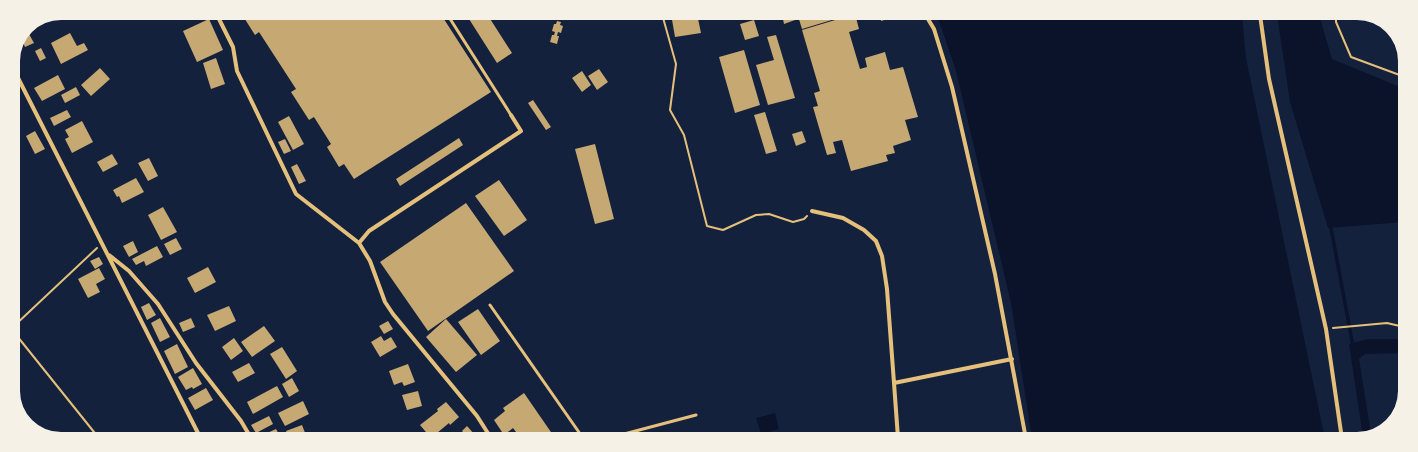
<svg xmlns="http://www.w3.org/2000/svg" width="1418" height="452" font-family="Poppins,sans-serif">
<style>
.water{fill:#0b132b}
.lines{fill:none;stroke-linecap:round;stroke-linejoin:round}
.stream{stroke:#0b132b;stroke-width:3.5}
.building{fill:#c6a872}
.path{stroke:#e5c07b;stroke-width:2}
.service{stroke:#e5c07b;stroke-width:3}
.minor{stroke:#e5c07b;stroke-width:4}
</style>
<rect width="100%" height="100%" fill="#14213d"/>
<path class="water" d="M 936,14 L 1242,15 L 1246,58 L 1325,439 L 1032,439 L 1011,303 L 956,71 L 939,21 Z
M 1277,15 L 1319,15 L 1332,59 L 1405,89 L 1404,222 L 1328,228 L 1290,102 Z
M 1368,339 L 1404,339 L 1404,353 L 1365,354 L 1359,359 L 1371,434 L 1363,437 L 1349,344 Z
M 775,413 L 779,429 L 761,434 L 756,418 Z"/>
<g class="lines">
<path class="stream" d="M 1331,228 L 1353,346"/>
</g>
<path class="building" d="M 241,13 L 440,13 L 491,92 L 354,179 L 344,164 L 339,167 L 327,147 L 331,144 L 314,117 L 309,120 L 291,92 L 296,89 L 259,32 L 255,35 Z
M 478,14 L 487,14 L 512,53 L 497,63 L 469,19 Z
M 671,14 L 697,14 L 701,33 L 675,37 Z
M 782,14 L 793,14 L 795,20 L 784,24 Z
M 805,14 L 844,14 L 845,16 L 802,29 L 798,16 Z
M 855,14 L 859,29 L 849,32 L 860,69 L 867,67 L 865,58 L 885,52 L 890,70 L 903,67 L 918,117 L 905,120 L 911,140 L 893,146 L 895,153 L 886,155 L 888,161 L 851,171 L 842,140 L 833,142 L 836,153 L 827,155 L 813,107 L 818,106 L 814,93 L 820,91 L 802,30 Z
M 880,14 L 886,14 L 888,19 L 881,21 Z
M 209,19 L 223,50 L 197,62 L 183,31 Z
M 754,20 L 759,36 L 745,40 L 740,24 Z
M 557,21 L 561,22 L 560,25 L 563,26 L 561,33 L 558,32 L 557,36 L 559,36 L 557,44 L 550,42 L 552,35 L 554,35 L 555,32 L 552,31 L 554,24 L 556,24 Z
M 33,24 L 35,28 L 25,32 L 27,27 Z
M 70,33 L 77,46 L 84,43 L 88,50 L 61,64 L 51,43 Z
M 29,34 L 34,43 L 25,47 L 22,40 L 23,37 Z
M 776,35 L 795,98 L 768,105 L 756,65 L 774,60 L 767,37 Z
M 41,48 L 46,58 L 40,61 L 35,51 Z
M 744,50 L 760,105 L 735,113 L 719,57 Z
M 216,58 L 225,84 L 211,89 L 203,63 Z
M 100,68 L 110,79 L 91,96 L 81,85 Z
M 599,69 L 608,82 L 597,90 L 588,76 Z
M 582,71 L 591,85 L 582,92 L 572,78 Z
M 58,75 L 65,89 L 42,101 L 34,88 Z
M 76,87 L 80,95 L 65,103 L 61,95 Z
M 533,100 L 551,127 L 546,130 L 528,103 Z
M 67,110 L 71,117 L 54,126 L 50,118 Z
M 765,112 L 777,151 L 766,154 L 754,115 Z
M 289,116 L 304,144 L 293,150 L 278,122 Z
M 82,121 L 93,142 L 72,153 L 65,139 L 69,137 L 65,130 Z
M 35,131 L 45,149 L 35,154 L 26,136 Z
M 802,131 L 806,142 L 796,146 L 792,134 Z
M 459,138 L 463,145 L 400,186 L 396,179 Z
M 285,139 L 291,151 L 284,154 L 278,142 Z
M 595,144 L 614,219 L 595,224 L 575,149 Z
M 112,154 L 118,164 L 103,172 L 97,162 Z
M 149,158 L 158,176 L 148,181 L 138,163 Z
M 297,164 L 306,181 L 299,184 L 291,167 Z
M 136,178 L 144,192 L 122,203 L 119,196 L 117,197 L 113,190 Z
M 499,180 L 527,220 L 504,236 L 475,196 Z
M 466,203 L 514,271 L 428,331 L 380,262 Z
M 163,207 L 177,232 L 161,240 L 148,215 Z
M 176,238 L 182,249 L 170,255 L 164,244 Z
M 133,241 L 138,252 L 129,257 L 123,246 Z
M 157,246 L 163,257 L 146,266 L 144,261 L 136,265 L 132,259 Z
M 99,257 L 103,264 L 95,269 L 90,261 Z
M 208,267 L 216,282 L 195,293 L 187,278 Z
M 99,268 L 105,279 L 96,284 L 100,292 L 88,298 L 78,279 Z
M 149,303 L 156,315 L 147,320 L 141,307 Z
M 229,306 L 236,321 L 215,331 L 207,315 Z
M 478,309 L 500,341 L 481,355 L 458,322 Z
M 160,318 L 170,337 L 160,342 L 151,323 Z
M 191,318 L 195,327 L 183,332 L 179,323 Z
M 446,319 L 477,355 L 456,372 L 426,337 Z
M 388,321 L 393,329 L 384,334 L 379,326 Z
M 264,326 L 275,341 L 252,357 L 241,342 Z
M 381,336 L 384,341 L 391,337 L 397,347 L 380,357 L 371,342 Z
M 234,338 L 243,351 L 231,360 L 222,347 Z
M 177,344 L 188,367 L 175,374 L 164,351 Z
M 282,347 L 297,371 L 286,379 L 270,354 Z
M 249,363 L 255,373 L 238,382 L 232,372 Z
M 408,364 L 415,382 L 404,386 L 402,382 L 394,385 L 389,371 Z
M 193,368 L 202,384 L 193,389 L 192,387 L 186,390 L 178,377 Z
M 292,378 L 299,391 L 289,397 L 282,384 Z
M 277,386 L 283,397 L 253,414 L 247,402 Z
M 206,388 L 213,400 L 195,410 L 188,398 Z
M 418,391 L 422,406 L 407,410 L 402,395 Z
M 524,393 L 553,435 L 548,438 L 524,438 L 521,434 L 519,436 L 513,428 L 504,435 L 494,420 L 505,411 L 503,408 Z
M 303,401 L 309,414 L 285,426 L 278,413 Z
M 446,402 L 459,417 L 450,425 L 449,423 L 431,438 L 420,425 L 438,411 L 437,409 Z
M 269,416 L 273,424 L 256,433 L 251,425 Z
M 302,425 L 307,438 L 289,438 L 286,431 Z
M 467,426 L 475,435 L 472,438 L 468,438 L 462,431 Z
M 276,429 L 280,436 L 278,438 L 266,438 L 265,434 Z"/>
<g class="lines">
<path class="path" d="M 662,14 L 676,64 L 670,110 L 684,135 L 707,226 L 723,230 L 756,215 L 769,214 L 793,222 L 804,219 L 807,216
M 1336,15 L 1336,22 L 1351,57 L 1405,77
M 561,16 L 561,14
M 13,327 L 97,248
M 1333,328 L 1387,323 L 1404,327
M 13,331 L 98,437"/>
<path class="service" d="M 447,14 L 511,115
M 490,305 L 583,438
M 609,438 L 696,415"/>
<path class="minor" d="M 216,13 L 233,47 L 237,71 L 296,194 L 359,243 L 370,261 L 385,302 L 393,314 L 477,416 L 491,438
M 925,14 L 934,29 L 952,87 L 995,274 L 1026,439
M 1260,15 L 1269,79 L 1326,329 L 1342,439
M 13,68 L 200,437
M 812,211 L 843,218 L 864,230 L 876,241 L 882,256 L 887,289 L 894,383
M 359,243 L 369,231 L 521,131 L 511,115
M 109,255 L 129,271 L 158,304 L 196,363 L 241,421 L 251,438
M 898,438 L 894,383 L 1012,359"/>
</g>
<path d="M0 0H1418V452H0ZM61 20H1357A41 41 0 0 1 1398 61V391A41 41 0 0 1 1357 432H61A41 41 0 0 1 20 391V61A41 41 0 0 1 61 20Z" fill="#f6f1e7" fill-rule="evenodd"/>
</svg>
